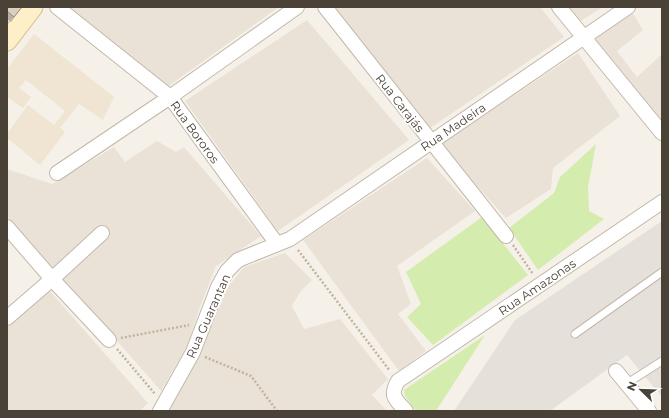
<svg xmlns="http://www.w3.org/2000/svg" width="669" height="418" font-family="Montserrat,sans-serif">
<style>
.residential{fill:#eae2d7}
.industrial{fill:#e5e0da}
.education{fill:#efe5d2}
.green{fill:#d5ecaf}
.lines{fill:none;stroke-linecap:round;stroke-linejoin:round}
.lane-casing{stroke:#c2b8ab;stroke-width:9}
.street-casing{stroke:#c2b8ab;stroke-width:16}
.secondary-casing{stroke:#d8c396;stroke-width:21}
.path{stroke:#c4b39b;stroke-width:2.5;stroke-dasharray:2 2;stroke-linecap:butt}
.lane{stroke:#fff;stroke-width:7}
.street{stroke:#fff;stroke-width:14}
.secondary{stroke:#ffefc9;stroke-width:19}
.wall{fill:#bcb2a5}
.building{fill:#dbcfc0;stroke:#999186}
.labels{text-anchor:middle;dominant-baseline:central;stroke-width:4;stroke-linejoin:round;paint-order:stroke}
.street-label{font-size:12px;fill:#4a4137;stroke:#fff}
</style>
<rect width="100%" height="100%" fill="#f5f1e9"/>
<path class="residential" d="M 68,7 L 279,7 L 167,87 Z
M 335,7 L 540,7 L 564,37 L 430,128 Z
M 567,7 L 603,7 L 579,22 Z
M 632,12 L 643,30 L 617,51 L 637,77 L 662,54 L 662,122 L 594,39 Z
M 307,20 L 409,140 L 278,231 L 185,101 Z
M 578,53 L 620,116 L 553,168 L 551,189 L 506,218 L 439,145 Z
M 157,141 L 176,152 L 184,147 L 261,236 L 216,266 L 200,307 L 188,344 L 161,391 L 7,216 L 7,169 L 52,184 L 114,147 L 125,162 Z
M 427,158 L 475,211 L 397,266 L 411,304 L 398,314 L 426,351 L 399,371 L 303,240 Z
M 285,253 L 312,280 L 300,292 L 292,306 L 304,329 L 340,319 L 388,379 L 372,395 L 387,411 L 167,411 L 220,297 L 244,267 Z
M 49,290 L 148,403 L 140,411 L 7,411 L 7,328 Z"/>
<path class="industrial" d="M 662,221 L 662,397 L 627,355 L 550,411 L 454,411 L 515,320 Z"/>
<path class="education" d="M 34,34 L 114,97 L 103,120 L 79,104 L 60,128 L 65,132 L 40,165 L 7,138 L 7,134 L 28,105 L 54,125 L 65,111 L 26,80 L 19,88 L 31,97 L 23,108 L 7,97 L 7,69 Z"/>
<path class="green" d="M 596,144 L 588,187 L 589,211 L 604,219 L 538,270 L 509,228 L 554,193 L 560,177 Z
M 482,217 L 528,275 L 433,345 L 407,317 L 421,304 L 406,272 Z
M 485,335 L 436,411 L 416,411 L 405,396 L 404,390 Z"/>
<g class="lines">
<defs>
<path id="lane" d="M 575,334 L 662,272
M 626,384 L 662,361"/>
<path id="street" d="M 57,7 L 170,97 L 277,244
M 325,7 L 506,236
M 559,7 L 662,133
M 57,173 L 170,97 L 297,7
M 7,227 L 52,279 L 109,340
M 7,318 L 52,279 L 102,233
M 616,371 L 649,411
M 160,411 L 193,352 L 218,287 L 227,271 L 238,260 L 290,239 L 628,7
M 406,411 C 396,400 389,396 398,381 L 662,202"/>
<path id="secondary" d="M 7,41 L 33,7"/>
</defs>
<use href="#lane" class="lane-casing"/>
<use href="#street" class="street-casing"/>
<use href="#secondary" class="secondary-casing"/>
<path class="path" d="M 513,245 L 533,274
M 298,250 L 390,371
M 121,338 L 189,325
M 117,349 L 155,394
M 205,357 L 251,376 L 277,411"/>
<use href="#lane" class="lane"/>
<use href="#street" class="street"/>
<use href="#secondary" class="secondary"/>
</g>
<path class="wall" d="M 7,7 L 22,7 L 11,22 L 7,19 Z"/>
<path class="building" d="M 7,7 L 22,7 L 14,17 L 7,11 Z"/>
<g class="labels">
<g class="street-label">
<text transform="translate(400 103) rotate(52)">Rua Carajás</text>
<text transform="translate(453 127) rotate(-34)">Rua Madeira</text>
<text transform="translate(195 132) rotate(54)">Rua Bororos</text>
<text transform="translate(537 287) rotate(-34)">Rua Amazonas</text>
<text transform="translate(208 316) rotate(-66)">Rua Guarantan</text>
</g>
</g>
<rect width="669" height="418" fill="none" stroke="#4a4137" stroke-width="16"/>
<g transform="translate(641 390) rotate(293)" stroke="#ffffff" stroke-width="3" paint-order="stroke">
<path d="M0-3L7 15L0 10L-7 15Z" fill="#4a4137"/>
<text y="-6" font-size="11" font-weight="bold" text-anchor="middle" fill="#4a4137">N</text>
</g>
</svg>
